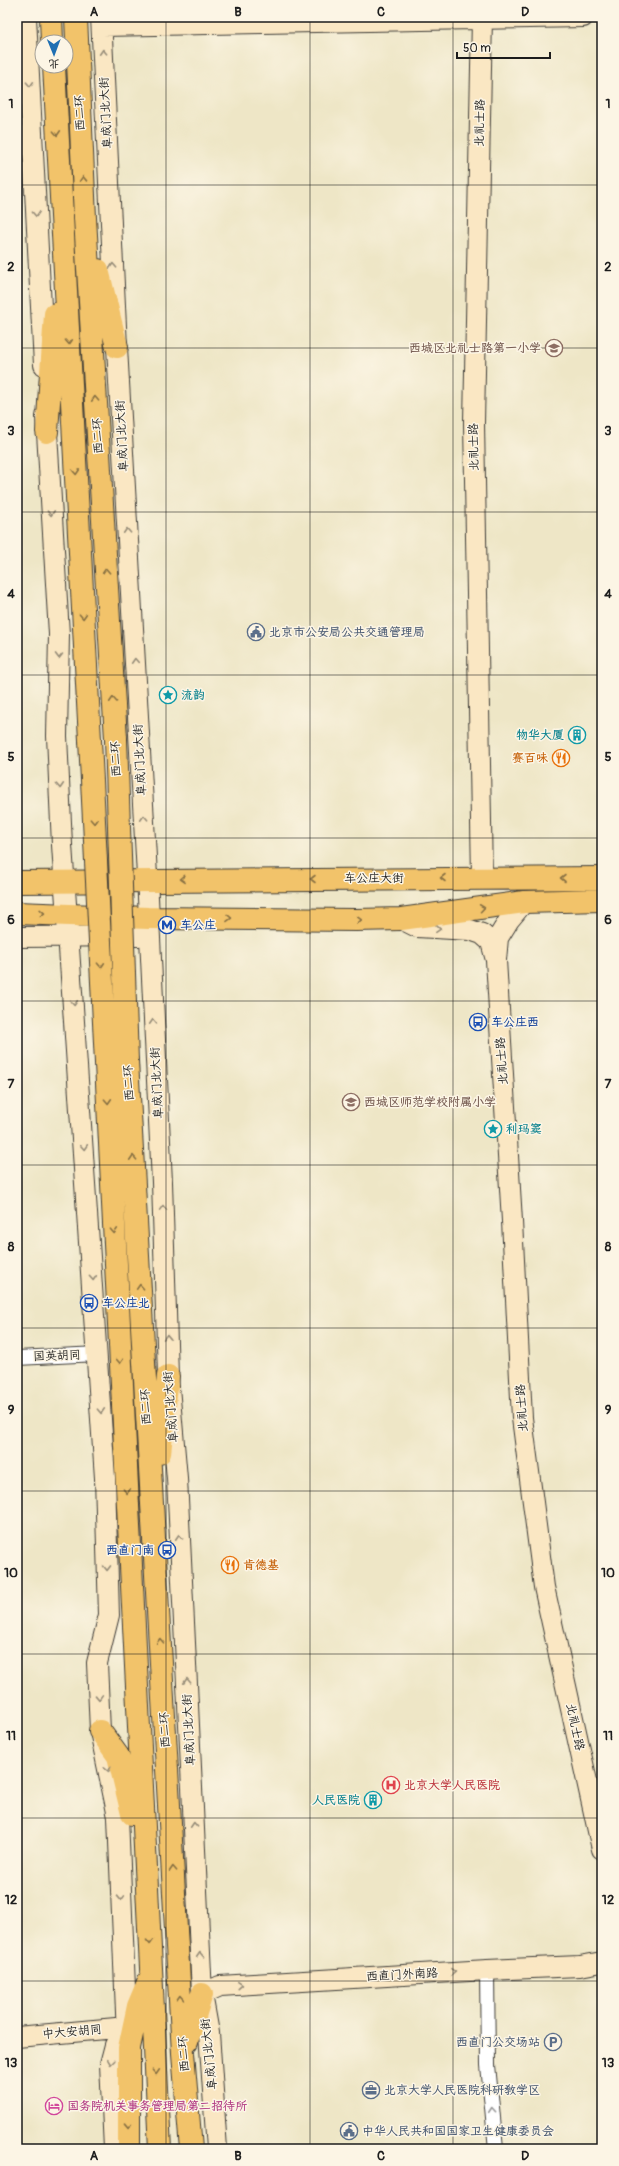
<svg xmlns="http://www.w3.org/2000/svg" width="619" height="2166" font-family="Pangolin,'LXGW WenKai TC',sans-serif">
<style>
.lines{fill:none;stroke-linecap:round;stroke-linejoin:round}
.street-casing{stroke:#3c3a36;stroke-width:16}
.secondary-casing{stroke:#3c3a36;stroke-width:22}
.primary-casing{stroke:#3c3a36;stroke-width:24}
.highway-casing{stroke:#3c3a36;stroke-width:24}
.street{stroke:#fff;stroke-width:14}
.secondary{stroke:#fae7c3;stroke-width:20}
.primary{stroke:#f2c36a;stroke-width:22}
.highway{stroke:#f2c36a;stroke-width:22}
.highway-bridge-casing{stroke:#3c3a36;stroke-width:24;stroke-linecap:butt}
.highway-bridge{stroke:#f2c36a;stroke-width:22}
.oneway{stroke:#968c78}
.oneway2{stroke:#877043}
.oneway3{stroke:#999}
.grid{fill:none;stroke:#1c1c1c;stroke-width:1;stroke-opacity:0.55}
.labels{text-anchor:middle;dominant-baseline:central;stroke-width:3;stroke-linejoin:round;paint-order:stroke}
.street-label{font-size:12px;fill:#1c1c1c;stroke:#fcf5e5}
.education-label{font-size:12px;font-weight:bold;fill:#785e54;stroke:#fcf5e5;text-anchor:end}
.service-label{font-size:12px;font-weight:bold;fill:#4e5e75;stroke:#fcf5e5;text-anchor:start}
.culture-label{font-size:12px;font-weight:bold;fill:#0d838f;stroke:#fcf5e5;text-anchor:start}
.food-label{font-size:12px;font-weight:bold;fill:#c56008;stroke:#fcf5e5;text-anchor:end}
.transit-label{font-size:12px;font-weight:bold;fill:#164399;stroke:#fcf5e5;text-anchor:start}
.health-label{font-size:12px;font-weight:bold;fill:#be3a42;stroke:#fcf5e5;text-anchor:start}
.hotel-label{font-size:12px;font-weight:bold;fill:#b23c85;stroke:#fcf5e5;text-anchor:start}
.neatline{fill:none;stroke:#1c1c1c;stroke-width:1.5}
.grid-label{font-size:13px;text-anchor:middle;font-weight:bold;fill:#1c1c1c}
</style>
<rect width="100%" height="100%" fill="#fcf5e5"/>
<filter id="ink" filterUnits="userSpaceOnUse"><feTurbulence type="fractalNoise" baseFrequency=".025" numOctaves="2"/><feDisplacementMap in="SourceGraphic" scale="8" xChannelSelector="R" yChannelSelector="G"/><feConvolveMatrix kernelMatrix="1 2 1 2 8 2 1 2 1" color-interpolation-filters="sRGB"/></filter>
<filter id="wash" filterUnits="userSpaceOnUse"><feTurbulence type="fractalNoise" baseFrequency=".012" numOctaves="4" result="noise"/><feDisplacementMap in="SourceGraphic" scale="16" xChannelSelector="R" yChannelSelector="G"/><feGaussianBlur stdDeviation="0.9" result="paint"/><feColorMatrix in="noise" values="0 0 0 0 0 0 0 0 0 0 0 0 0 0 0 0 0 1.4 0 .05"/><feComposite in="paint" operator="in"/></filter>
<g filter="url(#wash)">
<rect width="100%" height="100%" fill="#eee6c6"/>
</g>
<g filter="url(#ink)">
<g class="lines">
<defs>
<path id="street" d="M 17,1358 L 98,1354
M 487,1970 L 488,2065 L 496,2149"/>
<path id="secondary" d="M 26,17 L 44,365
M 101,17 L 117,347 L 146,857 L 162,1182 L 168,1376 L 177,1478 L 202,1994 L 209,2033 L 217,2149
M 482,17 L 474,423 L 482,878
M 102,26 L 583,17
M 46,416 L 59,634 L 57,736 L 62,845 L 105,1478 L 109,1615 L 97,1663 L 100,1731 L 118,1817 L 127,2037
M 524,902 L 509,920 L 498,938 L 496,960 L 512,1221 L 522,1418 L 544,1587 L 602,1849
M 401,919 L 417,927 L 470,930 L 482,934 L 491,942 L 496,960
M 17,937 L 139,936
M 202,1994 L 220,1986 L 487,1970 L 580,1966 L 602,1962
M 17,2037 L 127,2027
M 114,2149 L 110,2064 L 115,2045 L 127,2027"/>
<path id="primary" d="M 17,882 L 602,878
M 17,913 L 148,918 L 356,920 L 401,919 L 524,902 L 602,900"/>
<path id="highway" d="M 51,17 L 52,42
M 76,17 L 85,218 L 116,739
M 54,66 L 90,740
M 98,270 L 117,347
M 47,432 L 55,314
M 127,1061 L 183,2053 L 191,2149
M 106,1063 L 160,2149
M 160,1453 L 168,1376
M 100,1731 L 118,1756 L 132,1814
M 187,2041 L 202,1994
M 129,2149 L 129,2048 L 138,2006 L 149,1980"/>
</defs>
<use href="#street" class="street-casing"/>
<use href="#secondary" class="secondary-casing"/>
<use href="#primary" class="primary-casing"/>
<use href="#highway" class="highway-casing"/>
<use href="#street" class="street"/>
<use href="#secondary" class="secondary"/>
<use href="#primary" class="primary"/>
<use href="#highway" class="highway"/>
<defs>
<path id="highway-bridge" d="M 116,739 L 127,1061
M 90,740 L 106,1063"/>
</defs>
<use href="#highway-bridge" class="highway-bridge-casing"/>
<use href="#highway-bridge" class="highway-bridge"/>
</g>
<defs><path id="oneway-chevron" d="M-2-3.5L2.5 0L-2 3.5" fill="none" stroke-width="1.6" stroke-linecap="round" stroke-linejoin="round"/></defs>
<g class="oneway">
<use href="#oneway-chevron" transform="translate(103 52) rotate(-93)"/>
<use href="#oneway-chevron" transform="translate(30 84) rotate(87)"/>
<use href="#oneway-chevron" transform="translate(36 214) rotate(87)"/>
<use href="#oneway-chevron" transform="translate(113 266) rotate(-93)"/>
<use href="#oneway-chevron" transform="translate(51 513) rotate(87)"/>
<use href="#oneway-chevron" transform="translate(127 531) rotate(-93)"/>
<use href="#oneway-chevron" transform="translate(59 656) rotate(91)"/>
<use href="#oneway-chevron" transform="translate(135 661) rotate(-93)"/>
<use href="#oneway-chevron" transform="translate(60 786) rotate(87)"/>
<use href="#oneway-chevron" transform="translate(144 818) rotate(-93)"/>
<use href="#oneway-chevron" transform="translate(438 929) rotate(3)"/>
<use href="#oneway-chevron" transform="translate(74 1003) rotate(86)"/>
<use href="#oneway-chevron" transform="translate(153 1022) rotate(-93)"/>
<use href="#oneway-chevron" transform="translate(84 1147) rotate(86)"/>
<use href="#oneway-chevron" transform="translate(163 1208) rotate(-92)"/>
<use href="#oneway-chevron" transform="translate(93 1278) rotate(86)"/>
<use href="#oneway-chevron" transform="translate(167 1337) rotate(-92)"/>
<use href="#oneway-chevron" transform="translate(101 1411) rotate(87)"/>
<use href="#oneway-chevron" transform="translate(179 1537) rotate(-93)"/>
<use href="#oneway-chevron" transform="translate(107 1568) rotate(89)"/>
<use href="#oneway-chevron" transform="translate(187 1681) rotate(-93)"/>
<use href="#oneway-chevron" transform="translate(99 1697) rotate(88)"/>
<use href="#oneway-chevron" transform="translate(108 1769) rotate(78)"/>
<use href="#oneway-chevron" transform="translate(194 1825) rotate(-93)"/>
<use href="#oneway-chevron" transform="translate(121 1898) rotate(88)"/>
<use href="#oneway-chevron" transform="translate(200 1955) rotate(-93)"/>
<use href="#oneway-chevron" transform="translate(453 1972) rotate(-3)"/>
<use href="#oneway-chevron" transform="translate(240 1985) rotate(-4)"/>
<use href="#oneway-chevron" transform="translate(111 2062) rotate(97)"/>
</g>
<g class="oneway2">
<use href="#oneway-chevron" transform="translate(57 133) rotate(87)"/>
<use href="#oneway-chevron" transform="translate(83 179) rotate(-92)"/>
<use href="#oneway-chevron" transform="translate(69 342) rotate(87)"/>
<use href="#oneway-chevron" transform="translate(95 399) rotate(-93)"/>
<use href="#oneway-chevron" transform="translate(76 472) rotate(87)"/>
<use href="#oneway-chevron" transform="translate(106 571) rotate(-93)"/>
<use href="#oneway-chevron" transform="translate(83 616) rotate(87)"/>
<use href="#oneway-chevron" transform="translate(113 700) rotate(-93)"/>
<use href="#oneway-chevron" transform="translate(94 821) rotate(87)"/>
<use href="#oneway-chevron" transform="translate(443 878) rotate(180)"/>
<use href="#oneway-chevron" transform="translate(563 878) rotate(180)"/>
<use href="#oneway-chevron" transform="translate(183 879) rotate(178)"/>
<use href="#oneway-chevron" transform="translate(313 879) rotate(180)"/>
<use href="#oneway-chevron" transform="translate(482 908) rotate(-8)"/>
<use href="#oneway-chevron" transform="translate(42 913) rotate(2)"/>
<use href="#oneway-chevron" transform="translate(229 918) rotate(1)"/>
<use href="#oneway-chevron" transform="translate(359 920) rotate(-1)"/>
<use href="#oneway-chevron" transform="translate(101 965) rotate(87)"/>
<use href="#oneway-chevron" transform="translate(108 1101) rotate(87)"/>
<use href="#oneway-chevron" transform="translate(133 1158) rotate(-93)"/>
<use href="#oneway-chevron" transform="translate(114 1231) rotate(87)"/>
<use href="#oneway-chevron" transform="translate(140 1287) rotate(-93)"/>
<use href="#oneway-chevron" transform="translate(120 1361) rotate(87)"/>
<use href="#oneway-chevron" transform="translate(127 1491) rotate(87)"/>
<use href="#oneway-chevron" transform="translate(160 1641) rotate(-93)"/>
<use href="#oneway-chevron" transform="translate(173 1869) rotate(-93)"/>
<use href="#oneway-chevron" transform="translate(150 1942) rotate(88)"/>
<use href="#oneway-chevron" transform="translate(180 1998) rotate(-93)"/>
<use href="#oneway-chevron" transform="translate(156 2072) rotate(87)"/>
<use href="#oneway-chevron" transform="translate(128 2126) rotate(88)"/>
</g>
<use class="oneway3" href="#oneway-chevron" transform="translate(492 2110) rotate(-95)"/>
</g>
<path class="grid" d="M 166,17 L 166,2149M 310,17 L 310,2149M 453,17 L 453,2149M 17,185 L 602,185M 17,348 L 602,348M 17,512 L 602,512M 17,675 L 602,675M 17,838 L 602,838M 17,1001 L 602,1001M 17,1165 L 602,1165M 17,1328 L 602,1328M 17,1491 L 602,1491M 17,1654 L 602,1654M 17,1818 L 602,1818M 17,1981 L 602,1981"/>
<defs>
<symbol id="school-ring" viewBox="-11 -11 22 22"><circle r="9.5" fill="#fcf5e5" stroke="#8d6e63" stroke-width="1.5"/><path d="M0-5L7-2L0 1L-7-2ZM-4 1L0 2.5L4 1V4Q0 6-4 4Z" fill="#8d6e63"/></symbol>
<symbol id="civic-ring" viewBox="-11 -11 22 22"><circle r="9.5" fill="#fcf5e5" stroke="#5c6f8a" stroke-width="1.5"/><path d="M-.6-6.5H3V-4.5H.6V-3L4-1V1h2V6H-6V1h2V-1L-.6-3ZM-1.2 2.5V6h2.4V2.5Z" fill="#5c6f8a"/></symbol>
<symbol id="sight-ring" viewBox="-11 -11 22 22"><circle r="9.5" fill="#fcf5e5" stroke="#0f9aa8" stroke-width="1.5"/><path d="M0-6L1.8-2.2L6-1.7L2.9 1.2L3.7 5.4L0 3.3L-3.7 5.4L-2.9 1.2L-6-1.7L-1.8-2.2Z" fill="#0f9aa8"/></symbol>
<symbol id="building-ring" viewBox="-11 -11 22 22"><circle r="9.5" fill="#fcf5e5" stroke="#0f9aa8" stroke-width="1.5"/><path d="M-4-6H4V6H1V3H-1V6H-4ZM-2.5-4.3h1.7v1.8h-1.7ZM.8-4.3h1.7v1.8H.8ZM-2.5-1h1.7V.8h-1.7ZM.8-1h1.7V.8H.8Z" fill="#0f9aa8"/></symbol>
<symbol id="restaurant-ring" viewBox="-11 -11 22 22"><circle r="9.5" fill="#fcf5e5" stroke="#e8710a" stroke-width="1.5"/><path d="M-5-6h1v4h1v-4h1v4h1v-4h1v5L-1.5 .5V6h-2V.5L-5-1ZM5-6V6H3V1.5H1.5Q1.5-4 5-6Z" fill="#e8710a"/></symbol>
<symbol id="metro-ring" viewBox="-11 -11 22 22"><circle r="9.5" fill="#fcf5e5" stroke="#1a4fb4" stroke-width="1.5"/><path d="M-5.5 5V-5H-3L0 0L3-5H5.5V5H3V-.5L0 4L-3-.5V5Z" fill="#1a4fb4"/></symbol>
<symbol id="bus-ring" viewBox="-11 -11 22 22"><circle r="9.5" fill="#fcf5e5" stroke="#1a4fb4" stroke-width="1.5"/><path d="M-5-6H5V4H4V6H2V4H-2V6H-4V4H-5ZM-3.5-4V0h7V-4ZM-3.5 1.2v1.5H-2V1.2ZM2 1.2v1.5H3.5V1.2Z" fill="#1a4fb4"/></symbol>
<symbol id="hospital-ring" viewBox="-11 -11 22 22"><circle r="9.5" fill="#fcf5e5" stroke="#e0444e" stroke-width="1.5"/><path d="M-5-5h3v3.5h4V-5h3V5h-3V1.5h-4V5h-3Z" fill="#e0444e"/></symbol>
<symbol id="parking-ring" viewBox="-11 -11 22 22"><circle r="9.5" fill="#fcf5e5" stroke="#5c6f8a" stroke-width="1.5"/><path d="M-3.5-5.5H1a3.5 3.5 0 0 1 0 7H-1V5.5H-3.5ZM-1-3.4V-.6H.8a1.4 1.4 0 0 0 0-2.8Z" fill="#5c6f8a"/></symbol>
<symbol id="office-ring" viewBox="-11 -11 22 22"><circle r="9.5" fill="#fcf5e5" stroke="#5c6f8a" stroke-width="1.5"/><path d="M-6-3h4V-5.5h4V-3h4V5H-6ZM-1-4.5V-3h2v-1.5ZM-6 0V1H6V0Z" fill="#5c6f8a"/></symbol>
<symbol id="hotel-ring" viewBox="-11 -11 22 22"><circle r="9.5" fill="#fcf5e5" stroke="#d1479c" stroke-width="1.5"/><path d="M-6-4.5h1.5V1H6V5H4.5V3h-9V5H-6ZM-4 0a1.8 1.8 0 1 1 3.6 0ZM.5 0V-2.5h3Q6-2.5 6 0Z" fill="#d1479c"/></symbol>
</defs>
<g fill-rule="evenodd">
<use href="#school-ring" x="544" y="338" width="20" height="20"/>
<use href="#civic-ring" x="246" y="622" width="20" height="20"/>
<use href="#sight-ring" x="158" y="685" width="20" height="20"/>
<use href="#building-ring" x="567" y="725" width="20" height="20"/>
<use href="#restaurant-ring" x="551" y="748" width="20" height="20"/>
<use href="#metro-ring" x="157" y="915" width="20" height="20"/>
<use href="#bus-ring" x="468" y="1012" width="20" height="20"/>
<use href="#school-ring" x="341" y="1092" width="20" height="20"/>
<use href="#sight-ring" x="483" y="1119" width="20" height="20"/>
<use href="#bus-ring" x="79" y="1293" width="20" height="20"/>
<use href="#bus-ring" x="157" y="1540" width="20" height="20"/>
<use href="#restaurant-ring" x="220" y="1555" width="20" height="20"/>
<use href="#hospital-ring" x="381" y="1775" width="20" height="20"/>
<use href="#building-ring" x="363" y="1790" width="20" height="20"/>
<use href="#parking-ring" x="543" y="2032" width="20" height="20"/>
<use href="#office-ring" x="361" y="2080" width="20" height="20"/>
<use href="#hotel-ring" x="44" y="2096" width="20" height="20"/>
<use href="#civic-ring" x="339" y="2121" width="20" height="20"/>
</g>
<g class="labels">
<g class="street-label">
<text transform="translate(80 113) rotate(-92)">西二环</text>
<text transform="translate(106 113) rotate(-93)">阜成门北大街</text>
<text transform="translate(480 123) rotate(-89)">北礼士路</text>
<text transform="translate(98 436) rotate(-93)">西二环</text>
<text transform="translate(122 436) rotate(-93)">阜成门北大街</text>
<text transform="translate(474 447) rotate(-91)">北礼士路</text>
<text transform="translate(116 759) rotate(-92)">西二环</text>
<text transform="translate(140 760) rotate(-93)">阜成门北大街</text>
<text x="374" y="878">车公庄大街</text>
<text transform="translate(502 1061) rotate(-94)">北礼士路</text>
<text transform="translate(129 1083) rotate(-93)">西二环</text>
<text transform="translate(157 1083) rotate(-93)">阜成门北大街</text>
<text transform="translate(57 1356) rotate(-2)">国英胡同</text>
<text transform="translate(146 1407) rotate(-93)">西二环</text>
<text transform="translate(171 1407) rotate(-95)">阜成门北大街</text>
<text transform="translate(522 1408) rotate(-94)">北礼士路</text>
<text transform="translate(575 1727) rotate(78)">北礼士路</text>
<text transform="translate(165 1730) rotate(-93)">西二环</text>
<text transform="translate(189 1730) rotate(-93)">阜成门北大街</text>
<text transform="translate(402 1975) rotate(-3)">西直门外南路</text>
<text transform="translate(72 2032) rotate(-5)">中大安胡同</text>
<text transform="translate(184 2054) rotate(-94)">西二环</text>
<text transform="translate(209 2054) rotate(-96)">阜成门北大街</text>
</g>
<g class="education-label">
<text x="541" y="348">西城区北礼士路第一小学</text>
<text x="364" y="1102" text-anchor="start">西城区师范学校附属小学</text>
</g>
<g class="service-label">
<text x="269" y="632">北京市公安局公共交通管理局</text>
<text x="540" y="2042" text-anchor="end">西直门公交场站</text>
<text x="384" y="2090">北京大学人民医院科研教学区</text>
<text x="362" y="2131">中华人民共和国国家卫生健康委员会</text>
</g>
<g class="culture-label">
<text x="181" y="695">流韵</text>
<text x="564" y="735" text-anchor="end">物华大厦</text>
<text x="506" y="1129">利玛窦</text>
<text x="360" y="1800" text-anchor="end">人民医院</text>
</g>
<g class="food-label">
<text x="548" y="758">赛百味</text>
<text x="243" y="1565" text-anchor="start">肯德基</text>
</g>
<g class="transit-label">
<text x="180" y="925">车公庄</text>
<text x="491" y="1022">车公庄西</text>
<text x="102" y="1303">车公庄北</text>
<text x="154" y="1550" text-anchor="end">西直门南</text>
</g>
<g class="health-label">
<text x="404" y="1785">北京大学人民医院</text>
</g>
<g class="hotel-label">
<text x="67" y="2106">国务院机关事务管理局第二招待所</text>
</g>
</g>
<rect width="619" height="2166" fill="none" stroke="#fcf5e5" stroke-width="44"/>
<g transform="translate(54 54) rotate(179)"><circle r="19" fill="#fcf5e5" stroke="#a29e95"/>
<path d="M0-3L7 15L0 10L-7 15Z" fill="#1f6fb2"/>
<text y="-6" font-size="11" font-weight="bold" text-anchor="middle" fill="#1c1c1c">北</text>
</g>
<path d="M457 52v6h93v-6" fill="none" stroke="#1c1c1c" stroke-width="2"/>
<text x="463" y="52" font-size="12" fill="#1c1c1c" stroke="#fcf5e5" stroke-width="3" paint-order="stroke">50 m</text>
<rect x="22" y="22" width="575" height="2122" class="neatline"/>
<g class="grid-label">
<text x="94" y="16">A</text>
<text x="238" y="16">B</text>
<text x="381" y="16">C</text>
<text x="525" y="16">D</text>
<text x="11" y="108">1</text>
<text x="608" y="108">1</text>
<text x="11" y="271">2</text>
<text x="608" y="271">2</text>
<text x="11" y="435">3</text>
<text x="608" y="435">3</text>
<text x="11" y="598">4</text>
<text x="608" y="598">4</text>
<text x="11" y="761">5</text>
<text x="608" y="761">5</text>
<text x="11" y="924">6</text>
<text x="608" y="924">6</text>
<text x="11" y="1088">7</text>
<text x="608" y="1088">7</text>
<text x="11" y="1251">8</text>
<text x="608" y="1251">8</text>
<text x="11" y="1414">9</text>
<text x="608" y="1414">9</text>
<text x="11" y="1577">10</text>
<text x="608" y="1577">10</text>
<text x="11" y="1740">11</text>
<text x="608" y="1740">11</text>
<text x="11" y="1904">12</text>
<text x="608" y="1904">12</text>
<text x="11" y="2067">13</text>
<text x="608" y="2067">13</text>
<text x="94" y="2160">A</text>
<text x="238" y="2160">B</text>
<text x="381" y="2160">C</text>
<text x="525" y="2160">D</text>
</g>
</svg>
